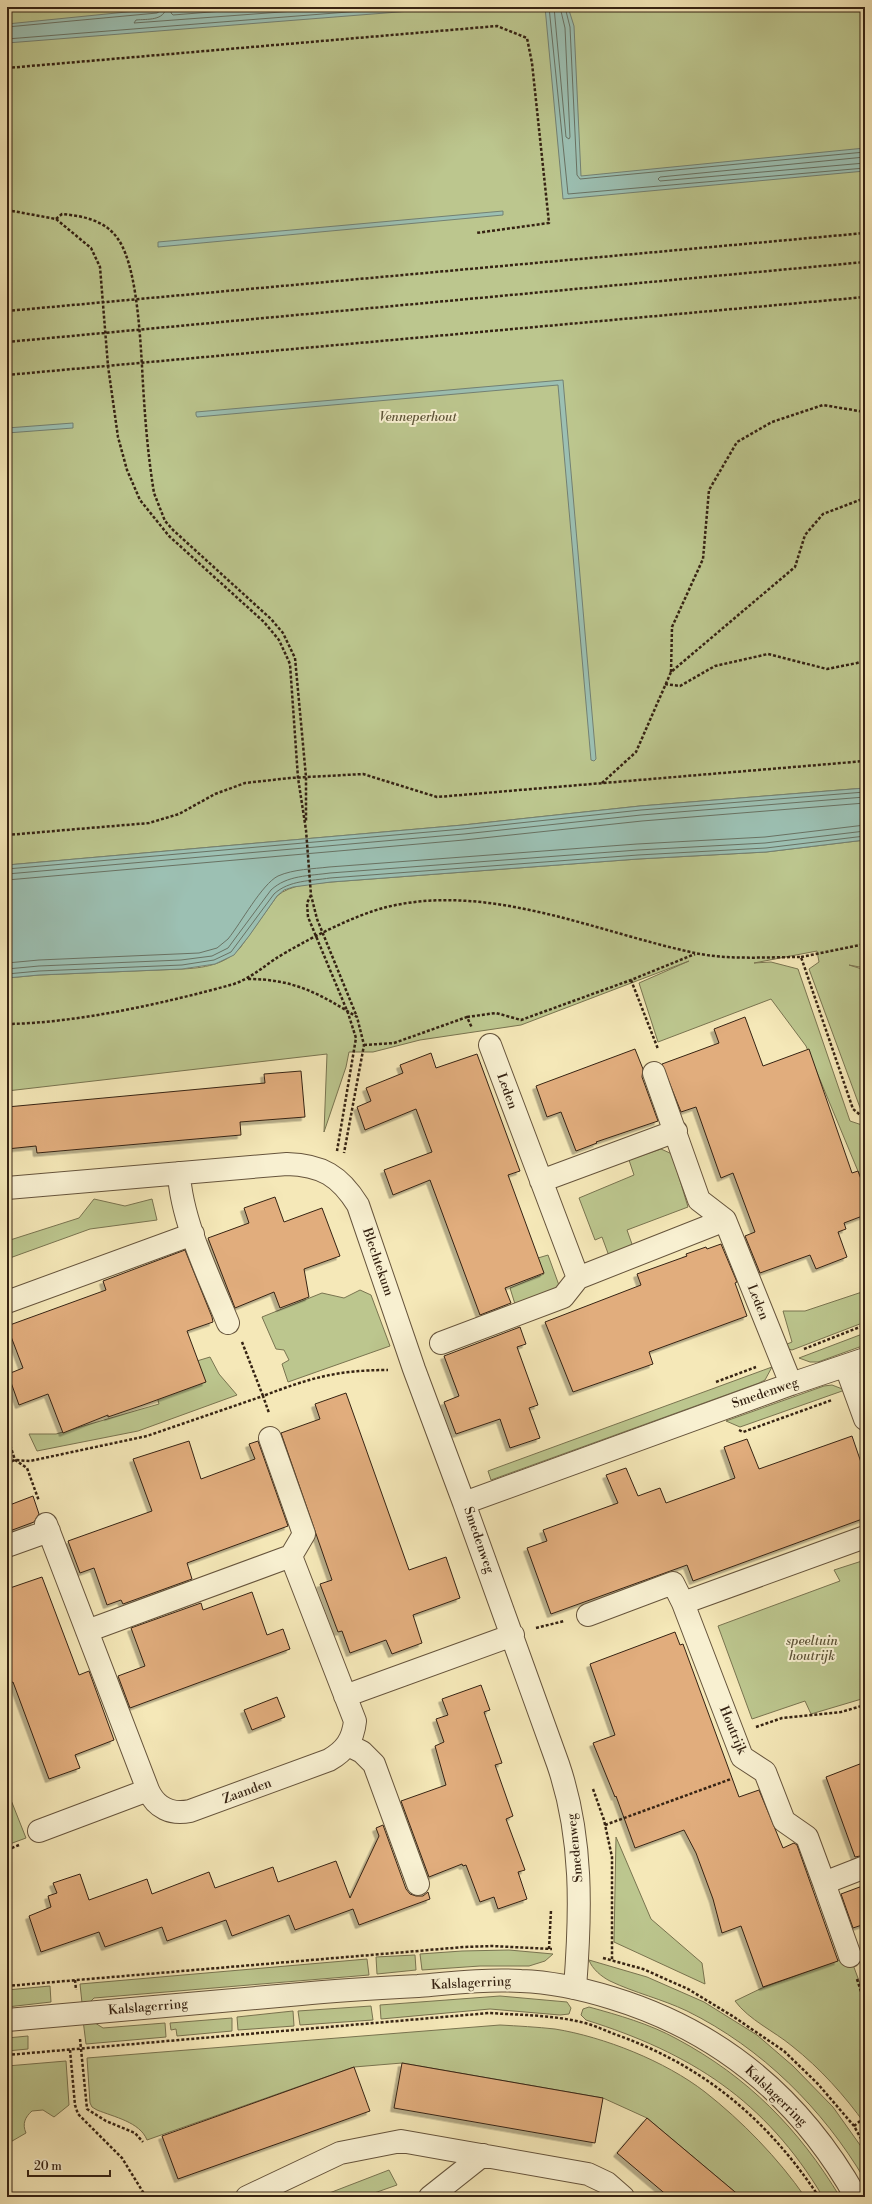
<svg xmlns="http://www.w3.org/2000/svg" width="872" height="2204" font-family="'Libre Bodoni',serif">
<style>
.green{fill:#bcc68e;stroke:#797450}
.water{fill:#9cc0b3;stroke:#738173}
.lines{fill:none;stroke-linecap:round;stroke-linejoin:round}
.shore{stroke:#697263;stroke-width:1}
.building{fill:#e1ad7d;stroke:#362313;filter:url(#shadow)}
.minor-casing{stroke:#66543c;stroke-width:24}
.tertiary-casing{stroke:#66543c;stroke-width:24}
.path{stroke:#362313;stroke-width:2.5;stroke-dasharray:3 2;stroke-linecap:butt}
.minor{stroke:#f8f0d1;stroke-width:22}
.tertiary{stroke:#f8f0d1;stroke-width:22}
.labels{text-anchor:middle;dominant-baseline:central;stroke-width:4;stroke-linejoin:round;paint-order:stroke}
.park-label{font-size:13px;font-style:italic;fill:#5e5438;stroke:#f8f0d1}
.street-label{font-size:13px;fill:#362313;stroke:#f8f0d1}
</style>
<defs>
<filter id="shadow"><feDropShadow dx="-3.5" dy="3.5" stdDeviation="0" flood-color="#0004"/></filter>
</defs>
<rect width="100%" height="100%" fill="#f5e8b8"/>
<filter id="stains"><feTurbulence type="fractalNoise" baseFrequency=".005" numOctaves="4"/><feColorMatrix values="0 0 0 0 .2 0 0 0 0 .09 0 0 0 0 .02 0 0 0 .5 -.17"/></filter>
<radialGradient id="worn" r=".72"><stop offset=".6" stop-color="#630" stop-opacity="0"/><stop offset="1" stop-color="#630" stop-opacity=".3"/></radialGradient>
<path class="green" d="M 7,7 L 865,7 L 865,788 L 640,806 L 463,825 L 7,865 Z
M 865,840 L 865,968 L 849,965 L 865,970 L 865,1113 L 862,1113 L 809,969 L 819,962 L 817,951 L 754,963 L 771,962 L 798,969 L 850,1121 L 865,1126 L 865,1188 L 806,1046 L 771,999 L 658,1042 L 639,983 L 689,961 L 521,1025 L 420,1040 L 373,1052 L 349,1052 L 346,1067 L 324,1132 L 327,1054 L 7,1091 L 7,978 L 39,975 L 182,969 C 203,968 225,965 240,948 L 277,896 C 291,884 312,884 331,882 L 638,859 L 766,852 Z
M 661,1149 L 672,1154 L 688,1207 L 627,1230 L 633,1247 L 609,1256 L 602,1237 L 595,1240 L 579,1198 L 634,1175 L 629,1160 Z
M 94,1199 L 125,1206 L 152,1199 L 157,1220 L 90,1229 L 7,1259 L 7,1241 L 79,1218 Z
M 548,1255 L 560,1288 L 515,1304 L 510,1288 L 544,1274 L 538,1258 Z
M 360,1290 L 371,1295 L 390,1346 L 288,1382 L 282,1364 L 289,1360 L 284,1350 L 276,1349 L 262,1317 L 322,1293 L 344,1298 Z
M 865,1291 L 865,1322 L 792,1350 L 780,1347 L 792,1342 L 783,1311 L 805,1311 Z
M 865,1333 L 865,1345 L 818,1362 L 810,1362 L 799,1358 Z
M 210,1357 L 219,1374 L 237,1395 L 138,1431 L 37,1451 L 29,1434 L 56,1434 L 159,1404 L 151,1375 Z
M 772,1367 L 765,1380 L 759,1383 L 491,1480 L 488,1471 Z
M 832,1385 L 845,1390 L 740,1427 L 726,1421 L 824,1386 Z
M 865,1560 L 865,1698 L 811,1714 L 805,1701 L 752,1719 L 718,1626 L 840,1581 L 834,1570 Z
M 7,1790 L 26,1838 L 7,1845 Z
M 616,1837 L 651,1919 L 702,1963 L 705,1984 L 614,1942 Z
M 509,1950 L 553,1954 L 545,1961 L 529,1966 L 480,1966 L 422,1970 L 420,1954 L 462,1951 Z
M 415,1955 L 416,1970 L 377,1974 L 376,1957 Z
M 367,1959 L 369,1975 L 94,1998 L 89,2003 L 82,2003 L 80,1984 Z
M 589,1960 L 647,1977 L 704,2002 L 757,2035 L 793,2066 L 833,2107 L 865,2152 L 865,2180 C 823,2109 762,2048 687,2011 C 662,1999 635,1993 610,1981 C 602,1977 592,1969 589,1960 Z
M 839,1960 L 852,1962 L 865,1997 L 865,2124 C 845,2096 820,2068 792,2046 C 774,2031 749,2020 735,2001 L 762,1988 Z
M 50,1986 L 51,2002 L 7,2007 L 7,1990 Z
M 500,1996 L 567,2002 L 571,2008 L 569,2014 L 560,2015 L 490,2009 L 381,2019 L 380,2005 Z
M 371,2006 L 373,2020 L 300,2025 L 298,2011 Z
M 589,2007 C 618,2015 650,2024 677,2039 C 748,2077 799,2129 840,2197 L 823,2197 C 765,2100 691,2053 586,2020 L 581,2015 L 583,2009 Z
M 293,2011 L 294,2026 L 238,2030 L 237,2017 Z
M 232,2018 L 232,2031 L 177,2036 L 176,2029 L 171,2030 L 170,2023 Z
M 89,2019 L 103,2028 L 165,2023 L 166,2037 L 86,2044 L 83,2020 Z
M 500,2025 C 518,2026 537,2027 555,2029 C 604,2037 665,2061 705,2092 C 742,2121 778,2158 805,2197 L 741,2197 L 647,2118 L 603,2098 L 402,2063 L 354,2067 L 147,2140 C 140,2122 114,2117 97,2110 L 92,2107 L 90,2103 L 87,2058 Z
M 28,2036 L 28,2049 L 7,2051 L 7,2038 Z
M 66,2061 L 69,2105 L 54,2117 L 43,2110 L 32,2111 C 25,2117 22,2124 26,2133 L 7,2144 L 7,2066 Z
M 389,2170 L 397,2185 L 363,2197 L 319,2197 Z"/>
<path class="water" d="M 176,7 L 461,7 L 7,43 L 7,24 Z
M 545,7 L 568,7 L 574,26 L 581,176 L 865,148 L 865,171 L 563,199 Z
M 503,211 L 503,215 L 158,247 L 158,242 Z
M 563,380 L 596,759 L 594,761 L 591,760 L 558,385 L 197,417 L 196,415 L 196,412 Z
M 73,423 L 73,428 L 7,433 L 7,428 Z
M 865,788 L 865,840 L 766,852 L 638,859 L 331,882 L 293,887 L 284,890 L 277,896 L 249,936 L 234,955 L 215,964 L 182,969 L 39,975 L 7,978 L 7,865 L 463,825 L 640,806 Z"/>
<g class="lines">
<path class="shore" d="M 166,7 C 165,21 147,19 136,20 L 134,23 L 348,7
M 172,7 L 171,13 L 173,15 L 273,7
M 549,7 L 568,194 L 865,168
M 554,7 L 566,137 L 569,139 L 570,137 L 565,28 L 560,7
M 565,7 L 570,27 L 577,175 L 580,179 L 865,152
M 7,27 L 157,13 L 160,11 L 161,7
M 7,39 L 411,7
M 865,157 L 660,177 L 658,179 L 660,181 L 865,163
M 7,869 L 463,829 L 641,810 L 865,792
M 7,874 L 464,834 L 641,815 L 865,797
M 7,880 L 464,840 L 642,821 L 865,803
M 7,963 L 39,960 L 199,953 L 217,948 L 228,939 C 241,923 262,884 278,876 C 294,869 313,869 329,867 L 637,844 L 765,837 L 865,825
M 7,969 L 39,966 L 181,960 L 212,956 L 228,948 L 271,890 C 287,875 309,876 330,873 L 638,850 L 765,843 L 865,831
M 7,974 L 39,971 L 182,965 L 214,960 L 231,952 L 274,894 C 289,880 311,881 330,878 L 638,855 L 766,848 L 865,836"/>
</g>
<path class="building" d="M 745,1017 L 763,1066 L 809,1049 L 852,1173 L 858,1171 L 865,1190 L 865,1215 L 844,1223 L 846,1229 L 838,1232 L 847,1257 L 816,1269 L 810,1255 L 760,1273 L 745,1236 L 755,1232 L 733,1173 L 721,1178 L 696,1107 L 681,1112 L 662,1064 L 719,1043 L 714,1029 Z
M 635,1049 L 643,1069 L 642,1077 L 658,1121 L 596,1142 L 597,1143 L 576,1151 L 561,1112 L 547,1117 L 536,1086 Z
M 431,1053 L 436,1068 L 477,1054 L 520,1171 L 508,1175 L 544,1273 L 505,1288 L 511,1303 L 480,1315 L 430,1180 L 393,1195 L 384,1170 L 432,1152 L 416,1109 L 365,1130 L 357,1107 L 371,1101 L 366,1088 L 403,1073 L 400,1065 Z
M 301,1071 L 305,1117 L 240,1122 L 241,1135 L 37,1153 L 36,1146 L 7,1149 L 7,1107 L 265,1083 L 264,1074 Z
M 275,1197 L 284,1222 L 322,1208 L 340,1256 L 304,1269 L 309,1297 L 280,1308 L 274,1292 L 235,1308 L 208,1238 L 249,1223 L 244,1208 Z
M 721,1244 L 737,1282 L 735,1283 L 747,1316 L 649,1352 L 653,1364 L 573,1392 L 545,1322 L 641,1285 L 637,1274 L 687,1256 L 686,1254 L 706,1247 L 707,1249 Z
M 185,1250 L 212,1317 L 213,1322 L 187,1331 L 206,1382 L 143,1405 L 108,1417 L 108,1415 L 63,1433 L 48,1394 L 19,1405 L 8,1374 L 23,1368 L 7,1326 L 106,1290 L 103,1281 Z
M 520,1327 L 526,1344 L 517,1347 L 538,1405 L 529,1408 L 540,1438 L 510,1448 L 500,1419 L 456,1434 L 444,1402 L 459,1396 L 444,1356 Z
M 346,1393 L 409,1570 L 446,1557 L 460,1598 L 413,1615 L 422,1643 L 392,1654 L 386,1640 L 350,1653 L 342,1631 L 338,1632 L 320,1584 L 332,1580 L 281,1433 L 320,1419 L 315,1404 Z
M 852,1436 L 865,1474 L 865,1518 L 693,1581 L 687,1565 L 551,1614 L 527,1548 L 547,1541 L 543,1530 L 618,1503 L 606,1475 L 626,1468 L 638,1496 L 660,1488 L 666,1503 L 735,1478 L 724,1447 L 747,1439 L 759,1469 Z
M 189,1441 L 201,1479 L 255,1459 L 249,1444 L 258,1441 L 288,1526 L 187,1563 L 192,1579 L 123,1604 L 121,1600 L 107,1605 L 94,1568 L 80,1573 L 68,1541 L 152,1511 L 133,1459 Z
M 33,1496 L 39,1514 L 34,1522 L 7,1532 L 7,1506 Z
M 42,1577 L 79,1675 L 89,1671 L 114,1740 L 75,1755 L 80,1768 L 49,1779 L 13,1682 L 7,1684 L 7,1589 Z
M 252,1592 L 267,1635 L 283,1629 L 290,1649 L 130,1708 L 118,1676 L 145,1666 L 131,1628 L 201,1603 L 203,1610 Z
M 675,1632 L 680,1645 L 683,1644 L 739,1797 L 759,1790 L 783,1848 L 794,1843 L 797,1845 L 838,1961 L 763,1987 L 741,1926 L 722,1933 L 713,1899 L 696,1853 L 684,1830 L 635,1848 L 616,1796 L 615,1797 L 593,1743 L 615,1735 L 590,1664 Z
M 481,1685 L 490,1710 L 484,1712 L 502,1763 L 495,1765 L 513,1816 L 506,1819 L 525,1870 L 518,1872 L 527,1899 L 498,1909 L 494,1897 L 480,1902 L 466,1865 L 463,1866 L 462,1864 L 429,1877 L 401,1801 L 446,1785 L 435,1746 L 444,1742 L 436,1719 L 448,1715 L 442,1699 Z
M 277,1697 L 285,1717 L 252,1730 L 244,1710 Z
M 865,1762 L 865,1855 L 855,1857 L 826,1777 Z
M 383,1825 L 406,1889 L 410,1894 L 416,1896 L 423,1896 L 428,1892 L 430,1899 L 359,1925 L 353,1909 L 295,1930 L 289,1915 L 232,1936 L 226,1920 L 167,1941 L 162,1927 L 105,1947 L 99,1932 L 41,1952 L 29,1916 L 51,1907 L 48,1896 L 57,1893 L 53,1883 L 80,1874 L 89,1900 L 147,1879 L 152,1894 L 209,1872 L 215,1888 L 273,1867 L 278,1882 L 336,1861 L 350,1898 L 379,1836 L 376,1828 Z
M 865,1885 L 865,1924 L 853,1928 L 841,1894 Z
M 402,2063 L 603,2098 L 595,2143 L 394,2108 Z
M 354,2067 L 370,2111 L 178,2179 L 162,2136 Z
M 647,2118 L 741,2197 L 669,2197 L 617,2153 Z"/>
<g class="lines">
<defs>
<path id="minor" d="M 490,1045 L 578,1278
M 654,1073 L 699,1200 L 725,1220 L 791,1384
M 179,1173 C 181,1220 210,1279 228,1323
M 541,1181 L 676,1131
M 7,1188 L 287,1164 C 322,1165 340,1176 358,1205 L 414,1369 L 464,1503
M 7,1302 L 193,1234
M 441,1343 L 563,1297 L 578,1278 L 725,1220
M 846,1367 L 865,1419
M 46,1524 L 148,1790 C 156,1808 171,1815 190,1811 L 329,1760 C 345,1751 353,1740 355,1721 L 291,1556
M 7,1546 L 49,1531
M 683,1603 L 865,1537
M 588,1615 L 673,1583 L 683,1603 L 742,1757 L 765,1772 L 784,1821 L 807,1837 L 824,1883 L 865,1867
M 87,1631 L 291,1556 L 304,1534 L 270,1438
M 345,1696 L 513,1635
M 348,1745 L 362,1752 L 374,1764 L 418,1884
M 39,1831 L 148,1790
M 824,1883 L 850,1956
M 575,1988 C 581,1912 583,1837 558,1764 L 464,1503 L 791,1384 L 865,1359
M 247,2197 L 340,2153 L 401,2141 L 588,2174 L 607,2183 L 623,2197
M 430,2197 L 483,2155"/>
<path id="tertiary" d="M 7,2020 C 105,2011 203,2003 301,1994 C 340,1990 379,1988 418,1986 C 452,1983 486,1979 521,1981 C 551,1982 583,1989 612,1998 C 720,2031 801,2099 856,2197"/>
</defs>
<use href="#minor" class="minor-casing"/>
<use href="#tertiary" class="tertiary-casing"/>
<path class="path" d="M 7,68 L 497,26 L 527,38 L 532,63 L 549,223 L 476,233
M 7,210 L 56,219 L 91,248 L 100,267 L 108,366 L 118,437 L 127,470 L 140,500 L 169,536 L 264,622 L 279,640 L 290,664 L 298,778 L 306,830 L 311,895 L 317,919 L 357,1017
M 56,219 L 62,214 C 83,216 105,220 118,239 C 140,270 141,360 144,400 C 146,431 149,462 154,493 L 165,521 L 173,530 L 271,619 L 283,633 L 295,658 L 306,777 L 306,821
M 7,311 L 865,233
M 7,342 L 865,262
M 7,375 L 865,297
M 671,672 L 672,627 L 703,559 L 709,490 L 737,442 L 772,422 L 823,405 L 865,412
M 665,684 L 680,686 L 715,666 L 768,654 L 827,669 L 857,663 L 865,660
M 602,783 L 636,752 L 671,672 L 795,567 L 805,535 L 823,514 L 865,498
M 7,835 L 149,823 L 179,814 L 215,794 L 245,783 L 290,778 L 363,774 L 437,797 L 865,761
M 311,895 L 307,903 L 308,917 L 348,1013 L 356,1038 L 337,1151
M 801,957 L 865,944
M 248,979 C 294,979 320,994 357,1017 L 364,1045 L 344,1153
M 631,980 L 658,1049
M 467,1017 L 496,1013 L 521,1020 L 631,980 L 695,954
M 7,1024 C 78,1023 165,1003 234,984 C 250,978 261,969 275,959 C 304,941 354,915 387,907 C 489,882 596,932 695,953 C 727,960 767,957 801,957 L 853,1109 L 865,1119
M 364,1045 L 394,1043 L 467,1017 L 472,1028
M 242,1342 L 263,1396 C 310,1378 337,1370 388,1370
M 804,1349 L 865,1325
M 716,1382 L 756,1367
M 739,1430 L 743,1432 L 832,1400
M 7,1436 L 15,1460 L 27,1468 L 39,1501
M 7,1463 L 15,1460 L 30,1461 L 147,1436 L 263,1396 L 269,1413
M 536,1628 L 564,1621
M 756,1727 L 782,1718 L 841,1712 L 865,1705
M 593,1789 L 604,1820 L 612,1857 L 612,1960
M 605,1825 L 731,1779
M 7,1850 L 19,1845
M 549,1949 L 551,1910
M 603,1958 L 643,1969 L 688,1989 L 734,2017 L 784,2051 L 818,2084 L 854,2126 L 865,2146
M 857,1979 L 865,2004
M 75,1980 L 76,1990
M 7,1986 L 464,1947 L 492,1946 L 552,1949
M 80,2039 L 87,2109 L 106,2121 L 135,2133 L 143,2142
M 70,2050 L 75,2105 L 78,2114 L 122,2158 L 146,2197
M 7,2055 L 489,2013 C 521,2015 554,2015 585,2023 C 596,2026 606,2031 617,2035 C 704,2066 768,2120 819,2197
M 854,2126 L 865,2117
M 523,2197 L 529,2194 L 540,2197"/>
<use href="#minor" class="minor"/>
<use href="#tertiary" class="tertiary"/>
</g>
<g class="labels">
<g class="park-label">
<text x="418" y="417">Venneperhout</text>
<text x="812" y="1641">speeltuin<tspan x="812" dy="15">houtrijk</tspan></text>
</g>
<g class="street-label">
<text transform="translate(507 1091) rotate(70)">Leden</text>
<text transform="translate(378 1262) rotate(71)">Blechtekum</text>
<text transform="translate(758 1302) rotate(68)">Leden</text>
<text transform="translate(765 1393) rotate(-19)">Smedenweg</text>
<text transform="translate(479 1540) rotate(71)">Smedenweg</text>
<text transform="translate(733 1730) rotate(67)">Houtrijk</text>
<text transform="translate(247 1791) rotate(-20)">Zaanden</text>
<text transform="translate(575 1848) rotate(-96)">Smedenweg</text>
<text transform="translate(471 1983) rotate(-3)">Kalslagerring</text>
<text transform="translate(148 2007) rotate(-5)">Kalslagerring</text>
<text transform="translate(776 2096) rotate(44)">Kalslagerring</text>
</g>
</g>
<rect width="872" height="2204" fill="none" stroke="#f5e8b8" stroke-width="24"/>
<rect x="8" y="8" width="856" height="2188" fill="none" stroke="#362313" stroke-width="2"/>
<rect x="12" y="12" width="848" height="2180" fill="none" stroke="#362313"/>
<path d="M28 2170v6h82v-6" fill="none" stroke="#362313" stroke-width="2"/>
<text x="34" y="2170" font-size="12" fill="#362313" stroke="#f8f0d1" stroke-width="3" paint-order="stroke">20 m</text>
<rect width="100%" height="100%" filter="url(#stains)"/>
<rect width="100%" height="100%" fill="url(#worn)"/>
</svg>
